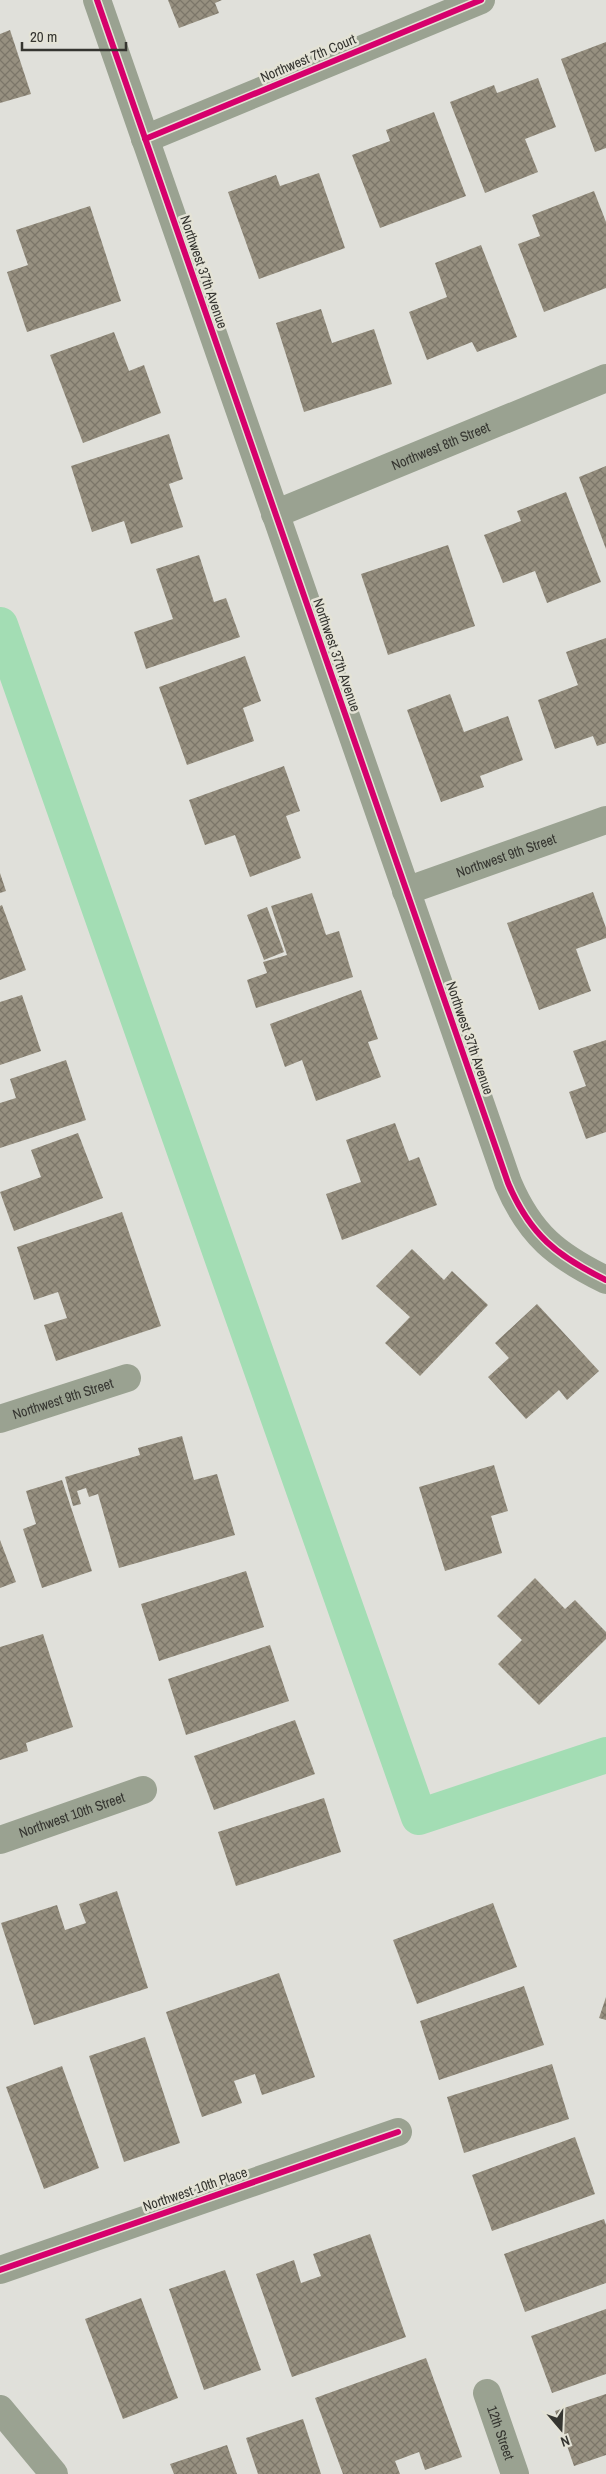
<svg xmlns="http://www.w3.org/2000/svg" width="606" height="2474" font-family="'Archivo Narrow',sans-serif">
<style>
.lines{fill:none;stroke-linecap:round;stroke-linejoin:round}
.canal{stroke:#a3ddb4;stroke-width:36}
.building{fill:url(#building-cross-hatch)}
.street{stroke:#9aa291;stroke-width:28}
.cycleway-casing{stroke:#e4e3d6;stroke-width:9}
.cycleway{stroke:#d6006c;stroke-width:6}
.labels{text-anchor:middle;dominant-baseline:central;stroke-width:5;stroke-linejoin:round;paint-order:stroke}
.street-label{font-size:14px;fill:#353530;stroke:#e4e3d6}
</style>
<defs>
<pattern id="building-cross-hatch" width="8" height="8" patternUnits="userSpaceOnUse" patternTransform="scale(1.25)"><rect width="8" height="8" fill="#979080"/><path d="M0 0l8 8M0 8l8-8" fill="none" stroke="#7c7669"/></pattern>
</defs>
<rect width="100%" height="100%" fill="#e0e0da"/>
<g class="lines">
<path class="canal" d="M 0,625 L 419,1817 L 606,1755"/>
</g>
<path class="building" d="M 168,0 L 222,0 L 215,3 L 219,13 L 179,28 Z
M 10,30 L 31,94 L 0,103 L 0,34 Z
M 606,42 L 606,148 L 595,152 L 561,59 Z
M 538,78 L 556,127 L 525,139 L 538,172 L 485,193 L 450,102 L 494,85 L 497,93 Z
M 434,112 L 466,196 L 380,228 L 352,155 L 390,141 L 386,130 Z
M 319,173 L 345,248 L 259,279 L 228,192 L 276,175 L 280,186 Z
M 594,191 L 606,222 L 606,288 L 544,312 L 518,244 L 540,236 L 532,215 Z
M 90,206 L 121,301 L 27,332 L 7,272 L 28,265 L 16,230 Z
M 481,245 L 517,337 L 477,352 L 472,342 L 427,360 L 409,312 L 447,297 L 435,263 Z
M 321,309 L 332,343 L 374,329 L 392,384 L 304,412 L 276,323 Z
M 114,332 L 129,371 L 144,365 L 161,413 L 83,443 L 50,355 Z
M 169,434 L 183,479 L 169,484 L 183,527 L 131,544 L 124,521 L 92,532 L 71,466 Z
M 606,466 L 606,549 L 579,477 Z
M 566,492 L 601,582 L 547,603 L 535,571 L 503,583 L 484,535 L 521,521 L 517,511 Z
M 448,545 L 475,626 L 388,655 L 361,574 Z
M 199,555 L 214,602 L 226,598 L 240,637 L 146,669 L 134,632 L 173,619 L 156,569 Z
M 606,638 L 606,743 L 597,746 L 593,736 L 555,749 L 538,700 L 578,685 L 566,652 Z
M 245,656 L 261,701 L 243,708 L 254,741 L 187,765 L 159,687 Z
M 450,694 L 464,732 L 508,716 L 523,760 L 480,776 L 484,787 L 441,802 L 407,710 Z
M 284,766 L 300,811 L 286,816 L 301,858 L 250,877 L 235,835 L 205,845 L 189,800 Z
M 0,873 L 6,891 L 0,893 Z
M 593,892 L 606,928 L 606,938 L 576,949 L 591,991 L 539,1010 L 507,923 Z
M 312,893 L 326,935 L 339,931 L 353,977 L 256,1008 L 247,980 L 267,973 L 263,962 L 287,955 L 271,906 Z
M 2,905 L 26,970 L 0,980 L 0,906 Z
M 267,907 L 284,952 L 264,960 L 247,915 Z
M 361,990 L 378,1039 L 368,1042 L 381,1077 L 316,1101 L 302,1060 L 285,1067 L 270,1024 Z
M 22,995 L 41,1051 L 0,1065 L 0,1002 Z
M 606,1040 L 606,1132 L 586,1139 L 569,1092 L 586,1086 L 573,1051 Z
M 66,1060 L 86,1120 L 0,1148 L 0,1103 L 16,1098 L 10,1079 Z
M 395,1123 L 409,1161 L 419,1157 L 437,1205 L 342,1240 L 326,1194 L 361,1182 L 346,1140 Z
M 78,1133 L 103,1198 L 14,1231 L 0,1192 L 41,1177 L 31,1150 Z
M 122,1212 L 161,1326 L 56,1361 L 44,1325 L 67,1318 L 58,1292 L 34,1300 L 17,1247 Z
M 412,1249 L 444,1280 L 452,1271 L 488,1305 L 420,1376 L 385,1343 L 410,1317 L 376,1286 Z
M 537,1304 L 599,1371 L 567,1400 L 559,1390 L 526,1419 L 488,1377 L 509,1358 L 495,1343 Z
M 182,1436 L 194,1480 L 217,1474 L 235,1535 L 119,1568 L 98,1494 L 89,1497 L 86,1488 L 77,1491 L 81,1504 L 73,1506 L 65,1477 L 140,1455 L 138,1448 Z
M 494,1465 L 508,1511 L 491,1516 L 502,1553 L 445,1571 L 419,1487 Z
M 62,1480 L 92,1571 L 42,1588 L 23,1529 L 36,1524 L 26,1491 Z
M 0,1540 L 16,1582 L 0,1588 Z
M 246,1571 L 264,1627 L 159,1661 L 141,1604 Z
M 535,1578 L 565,1609 L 575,1600 L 606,1632 L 606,1639 L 539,1705 L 498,1664 L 522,1640 L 497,1616 Z
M 43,1634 L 73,1727 L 26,1743 L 28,1751 L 0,1760 L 0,1647 Z
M 270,1645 L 289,1701 L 186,1735 L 168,1679 Z
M 295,1720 L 315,1774 L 214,1810 L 194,1756 Z
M 324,1798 L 341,1852 L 236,1886 L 218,1832 Z
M 117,1891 L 148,1988 L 34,2025 L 1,1923 L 57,1905 L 65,1930 L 86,1923 L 79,1904 Z
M 493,1903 L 517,1967 L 417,2004 L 393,1940 Z
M 279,1973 L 315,2077 L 262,2095 L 255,2074 L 234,2081 L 242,2103 L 202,2117 L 166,2012 Z
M 524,1986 L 544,2045 L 439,2080 L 420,2021 Z
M 606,1997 L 606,2020 L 599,2018 Z
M 145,2037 L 180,2143 L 124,2162 L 89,2056 Z
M 552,2064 L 569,2119 L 464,2153 L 447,2097 Z
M 62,2066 L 99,2168 L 44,2189 L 6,2087 Z
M 575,2137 L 595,2194 L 492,2231 L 472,2175 Z
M 604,2219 L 606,2225 L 606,2283 L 525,2312 L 504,2254 Z
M 370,2234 L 406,2337 L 292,2377 L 256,2274 L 294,2260 L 301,2283 L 321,2276 L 313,2254 Z
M 225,2270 L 261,2370 L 204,2390 L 169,2289 Z
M 141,2298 L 178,2398 L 123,2419 L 85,2319 Z
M 606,2309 L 606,2374 L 552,2393 L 531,2336 Z
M 426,2358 L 462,2457 L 425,2470 L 419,2452 L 395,2461 L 400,2474 L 343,2474 L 315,2398 Z
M 606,2394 L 606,2455 L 574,2466 L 555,2411 Z
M 303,2419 L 321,2474 L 258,2474 L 246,2438 Z
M 227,2445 L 237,2474 L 174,2474 L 170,2464 Z"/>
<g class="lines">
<g class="street">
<path d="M 97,0 L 508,1183 C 530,1235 557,1256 606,1280"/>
<path d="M 145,139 L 481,0"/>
<path id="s1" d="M 275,514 L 606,378"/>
<path id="s2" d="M 406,891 L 606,820"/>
<path id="s3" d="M 0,1419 L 127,1378"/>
<path id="s4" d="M 0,1840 L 143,1790"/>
<path d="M 0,2270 L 398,2132"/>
<path id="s5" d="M 487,2393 L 515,2474"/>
<path d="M 0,2409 L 54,2474"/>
</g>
<defs>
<path id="cycleway" d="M 97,0 L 508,1183 C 530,1235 557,1256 606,1280
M 145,139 L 481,0
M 0,2270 L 398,2132"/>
</defs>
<use href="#cycleway" class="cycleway-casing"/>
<use href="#cycleway" class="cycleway"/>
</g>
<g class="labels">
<g class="street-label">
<text transform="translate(308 58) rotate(-23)">Northwest 7th Court</text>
<text transform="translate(204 272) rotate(71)">Northwest 37th Avenue</text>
<text stroke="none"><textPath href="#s1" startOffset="179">Northwest 8th Street</textPath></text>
<text transform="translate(337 655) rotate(71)">Northwest 37th Avenue</text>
<text stroke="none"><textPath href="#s2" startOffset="106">Northwest 9th Street</textPath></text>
<text transform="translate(470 1038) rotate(71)">Northwest 37th Avenue</text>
<text stroke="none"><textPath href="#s3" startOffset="66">Northwest 9th Street</textPath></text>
<text stroke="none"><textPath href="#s4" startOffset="76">Northwest 10th Street</textPath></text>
<text transform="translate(195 2189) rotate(-19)">Northwest 10th Place</text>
<text stroke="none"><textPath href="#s5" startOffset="42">12th Street</textPath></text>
</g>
</g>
<g transform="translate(561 2429) rotate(161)" stroke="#e4e3d6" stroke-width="4" paint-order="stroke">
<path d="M0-4L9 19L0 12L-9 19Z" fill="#353530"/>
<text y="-8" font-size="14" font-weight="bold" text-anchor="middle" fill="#353530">N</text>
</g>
<path d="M22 42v8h104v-8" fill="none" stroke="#353530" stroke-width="2.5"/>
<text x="30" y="42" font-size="15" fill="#353530" stroke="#e4e3d6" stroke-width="4" paint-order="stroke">20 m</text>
</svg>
